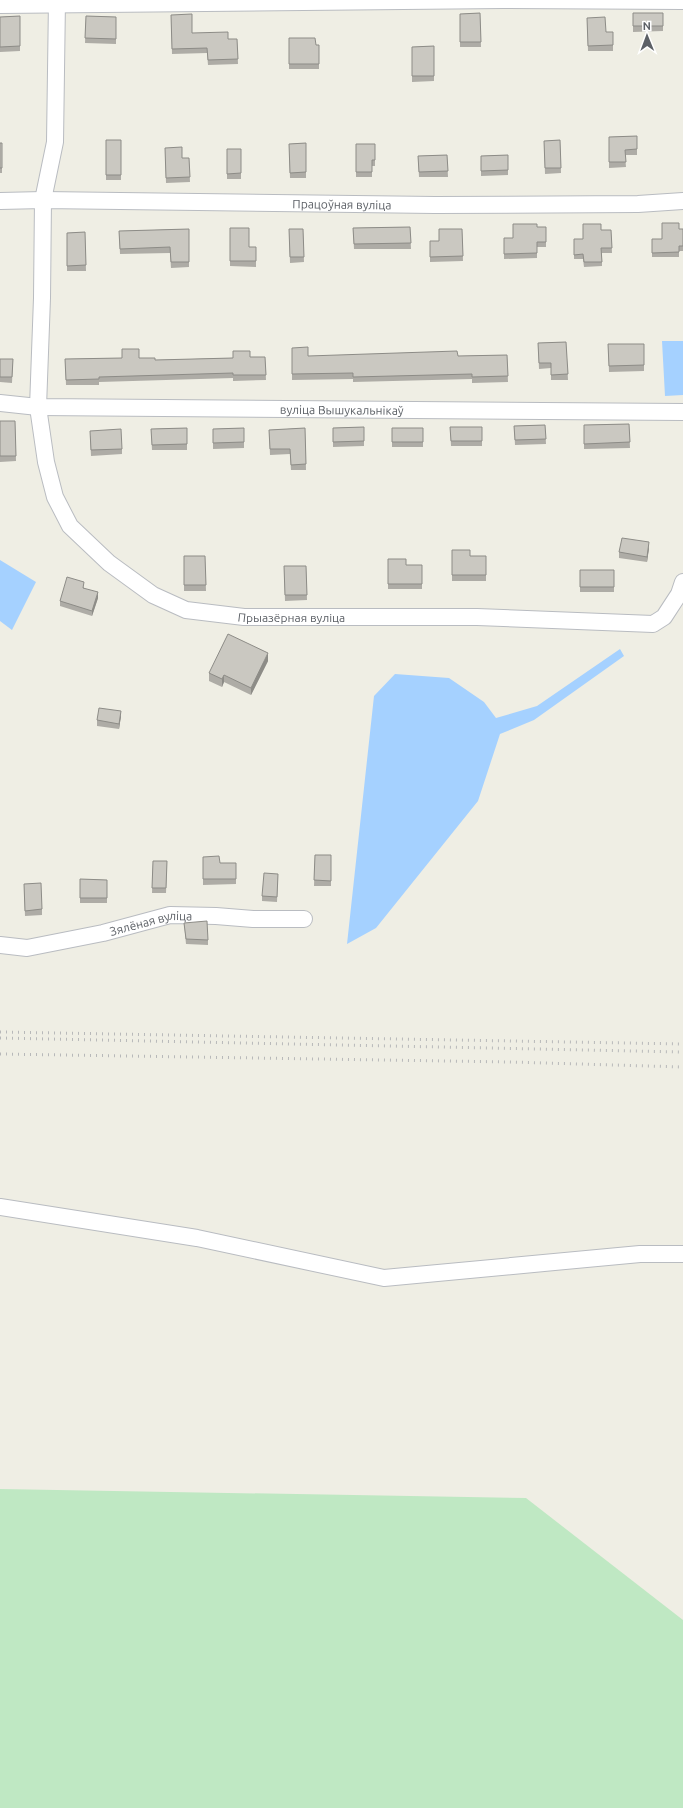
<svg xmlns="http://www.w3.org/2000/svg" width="683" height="1808" font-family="Ubuntu,sans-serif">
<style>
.green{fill:#bfe8c3}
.water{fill:#a5d1ff}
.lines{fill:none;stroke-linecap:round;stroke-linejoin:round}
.minor-casing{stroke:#b9bcc1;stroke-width:18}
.minor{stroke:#fff;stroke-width:16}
.rail{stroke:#b7b8b9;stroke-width:3;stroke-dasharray:1 5;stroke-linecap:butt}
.wall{fill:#aeaca6}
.shaded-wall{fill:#8d8c87}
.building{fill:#cac8c1;stroke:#8d8c87}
.labels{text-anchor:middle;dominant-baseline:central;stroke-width:3;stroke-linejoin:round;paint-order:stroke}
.street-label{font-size:12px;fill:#5c6066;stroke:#fff}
</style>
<rect width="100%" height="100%" fill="#efeee4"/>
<path class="green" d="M 0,1489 L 526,1498 L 683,1620 L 683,1808 L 0,1808 Z"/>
<path class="water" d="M 662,341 L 683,341 L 683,395 L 665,396 Z
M 0,560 L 36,582 L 12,630 L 0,621 Z
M 620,649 L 624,656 L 534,720 L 500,734 L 478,801 L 376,928 L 347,944 L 374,696 L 395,674 L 449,678 L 484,702 L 496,718 L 537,706 Z"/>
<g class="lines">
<defs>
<g id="minor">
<path id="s1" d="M 57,0 L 55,142 L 43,200 L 42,298 L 38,407 L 46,462 L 55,497 L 70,526 L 109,563 L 153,595 L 186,610 L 244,617 L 477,617 L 653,624 L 664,617 L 679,594 L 683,582"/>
<path d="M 0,5 L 503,0 L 683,1"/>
<path id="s2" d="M 0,201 L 43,200 L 435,205 L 638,204 L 683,201"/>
<path id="s3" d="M 0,403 L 38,407 L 683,412"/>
<path id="s4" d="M 0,945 L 27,948 L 103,933 L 170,915 L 216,916 L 253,919 L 304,919"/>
<path d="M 0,1207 L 197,1238 L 384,1278 L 640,1254 L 683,1254"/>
</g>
</defs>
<use href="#minor" class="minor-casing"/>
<use href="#minor" class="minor"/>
<path class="rail" d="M 0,1032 L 683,1044
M 0,1038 L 683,1052
M 0,1054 L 510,1062 L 683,1067"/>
</g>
<path class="wall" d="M 480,13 L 481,47 L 460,47 L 460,14 Z
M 633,13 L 663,13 L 663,31 L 633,32 Z
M 171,15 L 192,33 L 228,39 L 237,39 L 238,64 L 208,65 L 207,53 L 172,54 Z
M 20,16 L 20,51 L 0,52 L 0,17 Z
M 86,16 L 116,17 L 116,44 L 85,43 Z
M 587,18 L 606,32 L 613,45 L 613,51 L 588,51 Z
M 289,38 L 316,45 L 319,45 L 319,69 L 289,69 Z
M 434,46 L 434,81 L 412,82 L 412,47 Z
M 637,136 L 637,155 L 625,155 L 626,167 L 609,168 L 609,137 Z
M 106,140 L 121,140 L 121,180 L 106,180 Z
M 560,140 L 561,173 L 545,174 L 544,141 Z
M 0,143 L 2,143 L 2,173 L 0,173 Z
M 306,143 L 306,178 L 290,178 L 289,144 Z
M 356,144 L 375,144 L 375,166 L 372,166 L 372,177 L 356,177 Z
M 165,148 L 182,158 L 189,158 L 190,182 L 166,183 Z
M 227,149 L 241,149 L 241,179 L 227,179 Z
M 447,155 L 448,177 L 419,177 L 418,156 Z
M 508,155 L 508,175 L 481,176 L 481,156 Z
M 410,227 L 411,249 L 354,249 L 353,228 Z
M 537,227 L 546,227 L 546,247 L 537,247 L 537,258 L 504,259 L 504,238 L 513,238 Z
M 230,228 L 249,247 L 256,247 L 256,267 L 230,266 Z
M 189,229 L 189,267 L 171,268 L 170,253 L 120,254 L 119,231 Z
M 289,229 L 303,229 L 304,262 L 290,263 Z
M 462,229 L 463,261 L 430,262 L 430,241 L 439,241 Z
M 679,229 L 683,229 L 683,251 L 679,251 L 679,257 L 652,257 L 652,239 L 662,239 Z
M 601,230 L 611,230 L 612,253 L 602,253 L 602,266 L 584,267 L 583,259 L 574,259 L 574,239 L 583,239 Z
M 85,232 L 86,271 L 67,271 L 67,233 Z
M 566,342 L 568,380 L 551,380 L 551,368 L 539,369 L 538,343 Z
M 608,344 L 644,344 L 644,371 L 609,372 Z
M 292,348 L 308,356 L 458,356 L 507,355 L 508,382 L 472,383 L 472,379 L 353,382 L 353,379 L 292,380 Z
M 265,357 L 266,380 L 233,381 L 233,378 L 99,382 L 99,385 L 66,385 L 65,359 L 139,358 L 155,360 Z
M 0,359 L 13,359 L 12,383 L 0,382 Z
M 0,421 L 15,421 L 16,461 L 0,462 Z
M 629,424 L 630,448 L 584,449 L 584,425 Z
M 545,425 L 546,444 L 515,445 L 514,426 Z
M 364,427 L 364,446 L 333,447 L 333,428 Z
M 450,427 L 482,427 L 482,446 L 451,446 Z
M 187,428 L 187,450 L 152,450 L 151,429 Z
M 244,428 L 244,448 L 213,449 L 213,429 Z
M 305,428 L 306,470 L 291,470 L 290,454 L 270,455 L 269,430 Z
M 392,428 L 423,428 L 423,447 L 392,447 Z
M 90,436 L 122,449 L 122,454 L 91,456 Z
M 649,548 L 647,562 L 619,558 L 619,552 Z
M 452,550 L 470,556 L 486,556 L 486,581 L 452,581 Z
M 184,556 L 205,556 L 206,591 L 184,591 Z
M 388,559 L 406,565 L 422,565 L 422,589 L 388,589 Z
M 284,566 L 306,566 L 307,600 L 285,601 Z
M 580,570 L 614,570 L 614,592 L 580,592 Z
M 84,587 L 84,588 L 98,598 L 92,616 L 60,606 L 60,601 Z
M 268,661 L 251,695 L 224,682 L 222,687 L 209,681 L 209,673 Z
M 121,716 L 119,729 L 97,726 L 97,720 Z
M 315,855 L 331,855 L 331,886 L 314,886 Z
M 203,857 L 220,863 L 236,863 L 236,884 L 203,885 Z
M 153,861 L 167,861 L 166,893 L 152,893 Z
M 278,874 L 277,902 L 262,901 L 262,896 Z
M 80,879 L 107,880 L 107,903 L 80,903 Z
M 24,884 L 42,909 L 42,915 L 25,916 Z
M 184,923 L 208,940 L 208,945 L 186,944 Z"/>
<path class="shaded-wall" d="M 649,542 L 649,548 L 647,562 L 647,557 Z
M 98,592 L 98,598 L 92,616 L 92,611 Z
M 268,653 L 268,661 L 251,695 L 251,688 Z
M 224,675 L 224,682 L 222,687 L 222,679 Z
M 121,711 L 121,716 L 119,729 L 119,724 Z"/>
<path class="building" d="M 480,13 L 481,42 L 460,42 L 460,14 Z
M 633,13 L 663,13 L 663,26 L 633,26 Z
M 192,14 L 192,33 L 228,32 L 228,39 L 237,39 L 238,59 L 208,60 L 207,48 L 172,49 L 171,15 Z
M 20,16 L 20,46 L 0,47 L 0,17 Z
M 86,16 L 116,17 L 116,39 L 85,38 Z
M 605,17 L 606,32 L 613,32 L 613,45 L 588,46 L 587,18 Z
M 289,38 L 315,38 L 316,45 L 319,45 L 319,64 L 289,64 Z
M 434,46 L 434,76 L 412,76 L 412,47 Z
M 637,136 L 637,149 L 625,150 L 626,162 L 609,162 L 609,137 Z
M 106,140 L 121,140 L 121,175 L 106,175 Z
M 560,140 L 561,168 L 545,168 L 544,141 Z
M 0,143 L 2,143 L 2,168 L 0,168 Z
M 306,143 L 306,172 L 290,173 L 289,144 Z
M 356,144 L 375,144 L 375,160 L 372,160 L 372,172 L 356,172 Z
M 182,147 L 182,158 L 189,158 L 190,177 L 166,178 L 165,148 Z
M 227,149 L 241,149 L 241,173 L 227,174 Z
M 447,155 L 448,171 L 419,172 L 418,156 Z
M 508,155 L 508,170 L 481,171 L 481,156 Z
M 662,223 L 679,223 L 679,229 L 683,229 L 683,246 L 679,246 L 679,252 L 652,253 L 652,239 L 662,239 Z
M 513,224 L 537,224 L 537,227 L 546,227 L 546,242 L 537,242 L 537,253 L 504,254 L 504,238 L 513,238 Z
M 583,224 L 601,224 L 601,230 L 611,230 L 612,248 L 601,248 L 602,262 L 584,262 L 583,254 L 574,255 L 574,239 L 583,239 Z
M 410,227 L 411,243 L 354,244 L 353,228 Z
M 230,228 L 249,228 L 249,247 L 256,247 L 256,261 L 230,261 Z
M 189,229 L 189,262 L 171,262 L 170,247 L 120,249 L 119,231 Z
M 289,229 L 303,229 L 304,257 L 290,257 Z
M 439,229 L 462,229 L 463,256 L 430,257 L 430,241 L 439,241 Z
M 85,232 L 86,265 L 67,266 L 67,233 Z
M 566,342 L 568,374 L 551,375 L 551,363 L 539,363 L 538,343 Z
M 608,344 L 644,344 L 644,365 L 609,366 Z
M 308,347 L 308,356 L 457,351 L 458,356 L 507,355 L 508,376 L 472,377 L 472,374 L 353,377 L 353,373 L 292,374 L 292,348 Z
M 122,349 L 139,349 L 139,358 L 155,358 L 155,360 L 233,358 L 233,351 L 250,351 L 250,357 L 265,357 L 266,375 L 233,375 L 233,373 L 99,377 L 99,379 L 66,380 L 65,359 L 122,358 Z
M 0,359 L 13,359 L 12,377 L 0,377 Z
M 0,421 L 15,421 L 16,456 L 0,456 Z
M 629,424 L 630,442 L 584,444 L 584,425 Z
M 545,425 L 546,439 L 515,440 L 514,426 Z
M 364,427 L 364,441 L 333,442 L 333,428 Z
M 450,427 L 482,427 L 482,441 L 451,441 Z
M 187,428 L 187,444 L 152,445 L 151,429 Z
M 244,428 L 244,442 L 213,443 L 213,429 Z
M 305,428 L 306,464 L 291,465 L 290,449 L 270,449 L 269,430 Z
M 392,428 L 423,428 L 423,442 L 392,442 Z
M 121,429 L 122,449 L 91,450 L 90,431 Z
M 622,538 L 649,542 L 647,557 L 619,552 Z
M 452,550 L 470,550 L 470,556 L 486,556 L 486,575 L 452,575 Z
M 184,556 L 205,556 L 206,585 L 184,585 Z
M 388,559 L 406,559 L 406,565 L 422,565 L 422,584 L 388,584 Z
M 284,566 L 306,566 L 307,595 L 285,595 Z
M 580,570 L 614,570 L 614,587 L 580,587 Z
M 67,577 L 84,582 L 83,588 L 98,592 L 92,611 L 60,601 Z
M 228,634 L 268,653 L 251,688 L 224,675 L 222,679 L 209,673 Z
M 99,708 L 121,711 L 119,724 L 97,720 Z
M 315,855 L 331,855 L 331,881 L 314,880 Z
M 219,856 L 220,863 L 236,863 L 236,879 L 203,879 L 203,857 Z
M 153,861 L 167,861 L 166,888 L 152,888 Z
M 264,873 L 278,874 L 277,897 L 262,896 Z
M 80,879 L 107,880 L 107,898 L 80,898 Z
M 41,883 L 42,909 L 25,911 L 24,884 Z
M 207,921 L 208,940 L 186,939 L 184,923 Z"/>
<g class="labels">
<g class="street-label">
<text stroke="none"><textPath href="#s2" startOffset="342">Працоўная вуліца</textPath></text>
<text stroke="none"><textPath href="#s3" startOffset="342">вуліца Вышукальнікаў</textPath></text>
<text stroke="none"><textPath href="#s1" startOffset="783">Прыазёрная вуліца</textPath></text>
<text stroke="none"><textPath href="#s4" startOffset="154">Зялёная вуліца</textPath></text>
</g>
</g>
<g transform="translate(647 36) rotate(359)" stroke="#ffffff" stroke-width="3" paint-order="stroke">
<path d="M0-3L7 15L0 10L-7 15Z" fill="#5c6066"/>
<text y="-6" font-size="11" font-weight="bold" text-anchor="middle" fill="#5c6066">N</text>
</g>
</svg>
